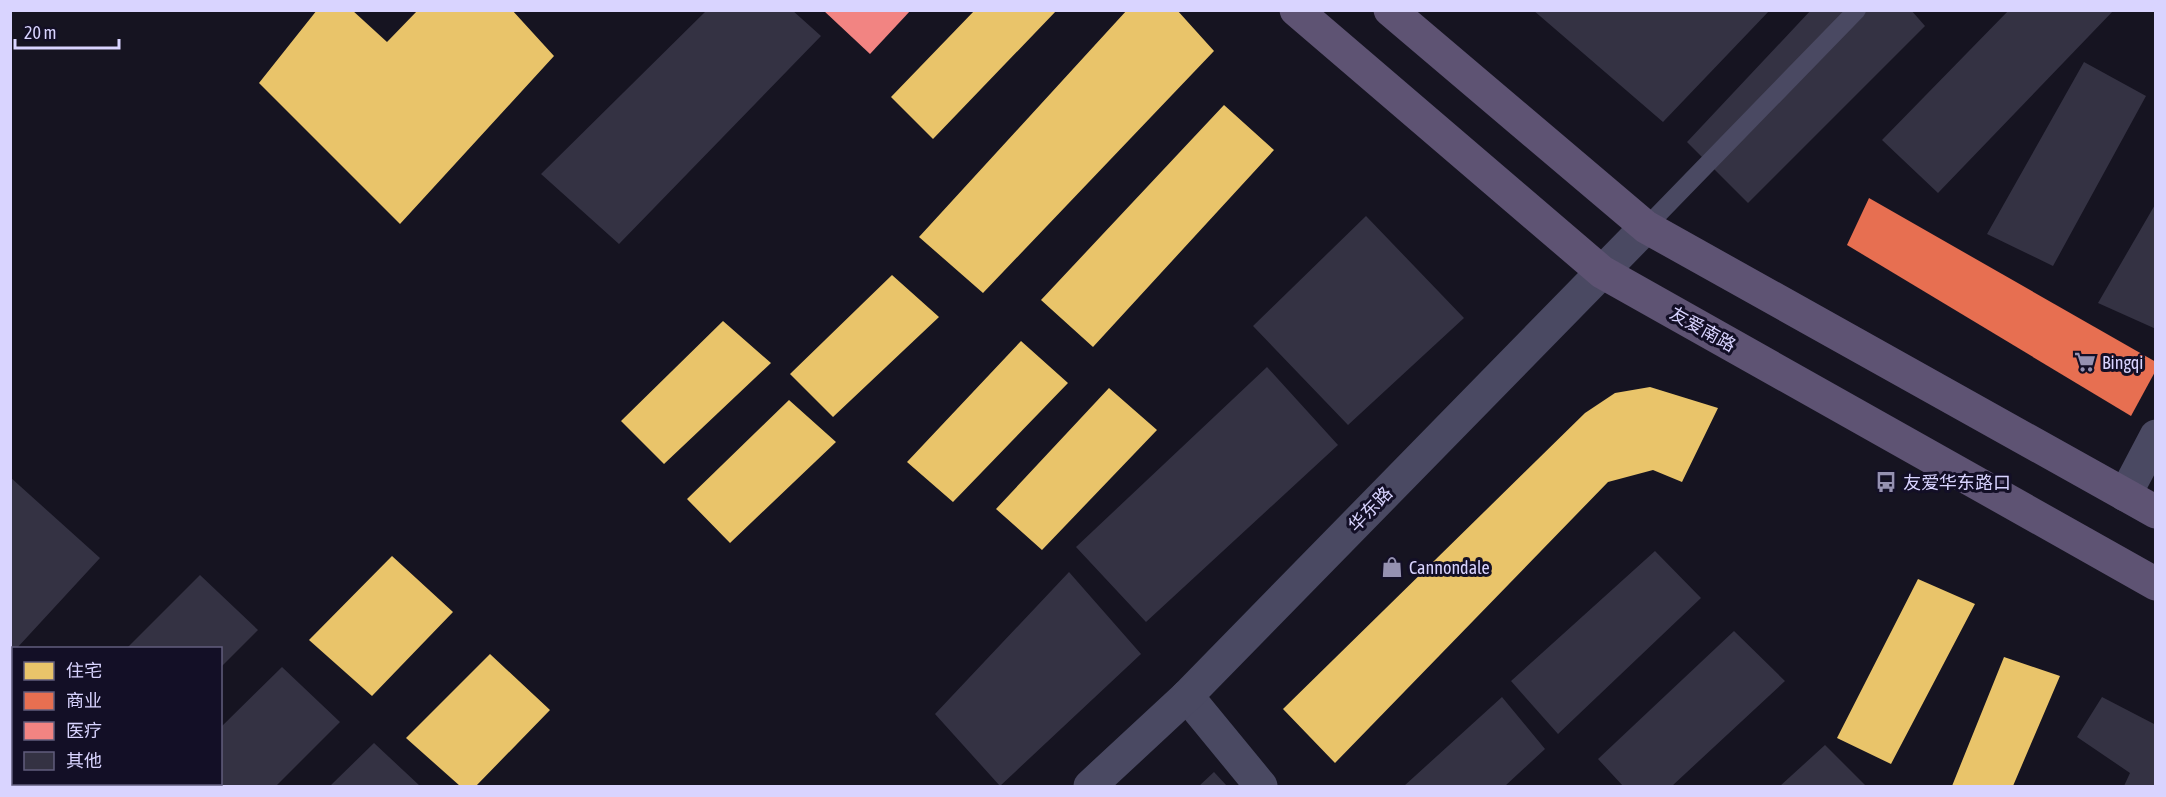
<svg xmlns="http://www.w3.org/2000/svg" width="2166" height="797" font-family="'Asap Condensed','Noto Sans SC',sans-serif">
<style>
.homes{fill:#e9c46a}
.shops{fill:#e76f51}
.health{fill:#f28482}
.building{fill:#343243}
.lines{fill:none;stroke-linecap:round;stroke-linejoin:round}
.service{stroke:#4a4962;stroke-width:18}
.minor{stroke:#4a4962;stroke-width:33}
.tertiary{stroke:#4a4962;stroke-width:33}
.primary{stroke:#5e5373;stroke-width:33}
.labels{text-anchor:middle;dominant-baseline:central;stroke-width:6;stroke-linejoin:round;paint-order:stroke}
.street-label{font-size:18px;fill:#d9d4ff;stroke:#130f26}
.poi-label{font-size:18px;fill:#d9d4ff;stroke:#130f26;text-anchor:start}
</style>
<rect width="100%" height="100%" fill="#161421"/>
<path class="homes" d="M 317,10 L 352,10 L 387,42 L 418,10 L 512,10 L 554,56 L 400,224 L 259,83 Z
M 975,10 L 1057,10 L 933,139 L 891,97 Z
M 1127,10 L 1177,10 L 1214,51 L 983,293 L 919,237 Z
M 1224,105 L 1274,150 L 1093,347 L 1041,300 Z
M 892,275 L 939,317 L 833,417 L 790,374 Z
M 723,321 L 771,363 L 664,464 L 621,421 Z
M 1021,341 L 1068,383 L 953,502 L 907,462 Z
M 1650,387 L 1718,408 L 1682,482 L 1653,470 L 1608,482 L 1335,763 L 1283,709 L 1585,413 L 1615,393 Z
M 1109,388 L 1157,430 L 1042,550 L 996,509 Z
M 789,400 L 836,442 L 730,543 L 687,499 Z
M 392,556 L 453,612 L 372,696 L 309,640 Z
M 1918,579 L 1975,604 L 1891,764 L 1837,738 Z
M 490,654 L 550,710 L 476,786 L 460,786 L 406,738 Z
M 2004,657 L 2060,676 L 2013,786 L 1952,786 Z"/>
<path class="shops" d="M 1869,198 L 2156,362 L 2156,370 L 2131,416 L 1847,245 Z"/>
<path class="health" d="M 823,10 L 911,10 L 870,54 Z"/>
<path class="building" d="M 707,10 L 792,10 L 821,36 L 619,244 L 541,174 Z
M 1533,10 L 1770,10 L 1663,122 Z
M 1811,10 L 1911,10 L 1925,26 L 1748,203 L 1687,142 Z
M 2009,10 L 2114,10 L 1938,193 L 1882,140 Z
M 2084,62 L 2146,96 L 2053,266 L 1987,234 Z
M 2156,203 L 2156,329 L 2098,303 Z
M 1366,216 L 1464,318 L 1348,425 L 1253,326 Z
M 1267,367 L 1338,445 L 1146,622 L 1076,547 Z
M 10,477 L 100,558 L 17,648 L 14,648 L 10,655 Z
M 1655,551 L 1701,598 L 1558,734 L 1511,681 Z
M 1069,572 L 1141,654 L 1000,786 L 935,714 Z
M 200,575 L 258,630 L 220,668 L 220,648 L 127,648 Z
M 1734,631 L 1785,681 L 1672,786 L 1623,786 L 1598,759 Z
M 282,667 L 340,722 L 276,786 L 162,786 L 165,784 L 220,784 L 220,728 Z
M 1502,697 L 1545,749 L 1505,786 L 1404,786 Z
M 2102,697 L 2156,725 L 2156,786 L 2124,786 L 2130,773 L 2077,737 Z
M 374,743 L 420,786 L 330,786 Z
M 1825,745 L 1866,786 L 1780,786 Z
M 1214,772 L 1227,786 L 1199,786 Z
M 81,784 L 106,784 L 103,786 L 84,786 Z"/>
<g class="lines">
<path class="service" d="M 1646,227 L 1857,10"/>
<path class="minor" d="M 2125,495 L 2156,436
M 1187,696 L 1261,786"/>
<path class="tertiary" d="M 1090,786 L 1187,696 L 1646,227"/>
<path class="primary" d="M 1296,10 L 1602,272 L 2156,584
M 1390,10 L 1646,227 L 2156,512"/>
</g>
<defs>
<symbol id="supermarket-bare" viewBox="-9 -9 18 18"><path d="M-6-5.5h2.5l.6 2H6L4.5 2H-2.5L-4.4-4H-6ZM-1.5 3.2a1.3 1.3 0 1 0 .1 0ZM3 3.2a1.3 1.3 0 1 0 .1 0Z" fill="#9591b1" stroke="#130f26" stroke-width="2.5" paint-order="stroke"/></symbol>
<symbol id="bus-bare" viewBox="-9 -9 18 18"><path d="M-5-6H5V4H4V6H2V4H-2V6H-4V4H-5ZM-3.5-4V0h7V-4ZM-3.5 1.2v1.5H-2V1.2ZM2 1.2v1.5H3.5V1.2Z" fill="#9591b1" stroke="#130f26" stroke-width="2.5" paint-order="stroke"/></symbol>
<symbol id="shop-bare" viewBox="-9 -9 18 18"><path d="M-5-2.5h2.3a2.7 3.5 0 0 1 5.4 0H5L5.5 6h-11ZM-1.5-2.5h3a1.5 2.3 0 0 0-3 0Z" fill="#9591b1" stroke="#130f26" stroke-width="2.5" paint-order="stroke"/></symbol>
</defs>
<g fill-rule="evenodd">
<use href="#supermarket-bare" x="2070" y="347" width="30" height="30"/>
<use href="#bus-bare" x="1871" y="467" width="30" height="30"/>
<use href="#shop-bare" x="1377" y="552" width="30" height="30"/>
</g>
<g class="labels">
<g class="street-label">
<text transform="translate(1703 329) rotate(29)">友爱南路</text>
<text transform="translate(1370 509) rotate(-46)">华东路</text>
</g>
<g class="poi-label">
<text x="2102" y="362">Bingqi</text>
<text x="1903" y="482">友爱华东路口</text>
<text x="1409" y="567">Cannondale</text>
</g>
</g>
<rect width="2166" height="797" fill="none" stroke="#d9d4ff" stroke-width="24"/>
<rect x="12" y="647" width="210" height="138" fill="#130f26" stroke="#625e7d" stroke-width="1.5"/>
<rect x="24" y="662" width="30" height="18" fill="#e9c46a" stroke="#625e7d" stroke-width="1.5"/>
<text x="66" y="677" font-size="18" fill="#d9d4ff">住宅</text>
<rect x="24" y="692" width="30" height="18" fill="#e76f51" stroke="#625e7d" stroke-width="1.5"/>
<text x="66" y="707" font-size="18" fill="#d9d4ff">商业</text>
<rect x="24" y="722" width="30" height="18" fill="#f28482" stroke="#625e7d" stroke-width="1.5"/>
<text x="66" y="737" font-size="18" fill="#d9d4ff">医疗</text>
<rect x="24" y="752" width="30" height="18" fill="#343243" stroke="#625e7d" stroke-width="1.5"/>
<text x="66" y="767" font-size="18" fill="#d9d4ff">其他</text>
<path d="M15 39v9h104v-9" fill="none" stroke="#d9d4ff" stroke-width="3"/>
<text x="24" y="39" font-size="18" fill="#d9d4ff" stroke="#130f26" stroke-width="4.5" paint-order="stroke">20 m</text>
</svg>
